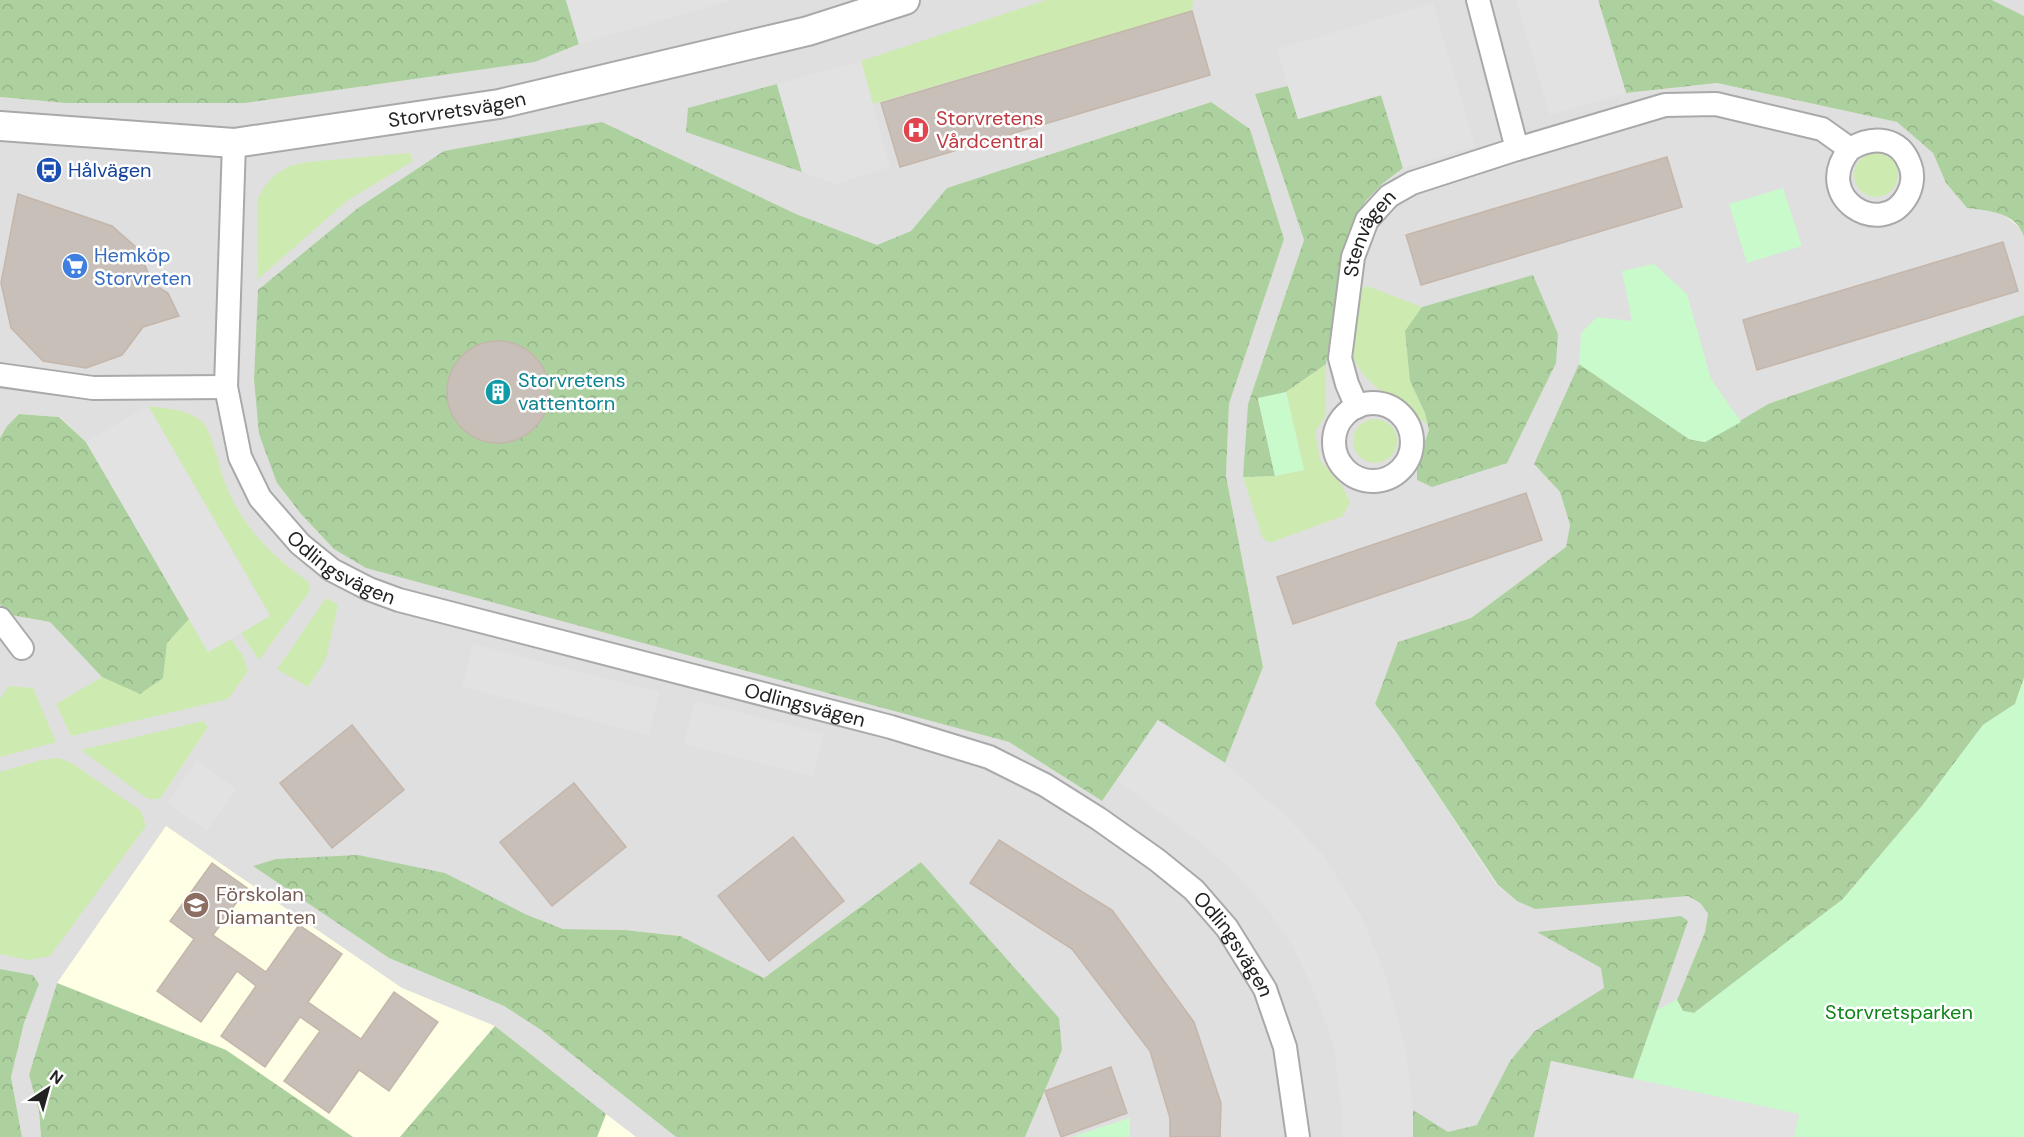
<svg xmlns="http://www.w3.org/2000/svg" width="2024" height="1137" font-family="'DM Sans',sans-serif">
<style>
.residential{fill:#e0dfdf;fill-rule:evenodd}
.education{fill:#ffffe5}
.grass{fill:#cdebb0}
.forest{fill:url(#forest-crowns)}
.park{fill:#c8facc}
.parking{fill:#e2e2e2}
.building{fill:#c7bfb8;stroke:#c4b6ab;stroke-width:1.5}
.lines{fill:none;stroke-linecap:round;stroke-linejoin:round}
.minor-casing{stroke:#a9a9a9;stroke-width:26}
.tertiary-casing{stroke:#a9a9a9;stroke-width:32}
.minor{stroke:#fff;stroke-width:22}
.tertiary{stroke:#fff;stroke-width:28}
.labels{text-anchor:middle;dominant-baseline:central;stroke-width:5;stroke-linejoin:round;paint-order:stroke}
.street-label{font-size:20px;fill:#222;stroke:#fff}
.health-label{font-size:20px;fill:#be3a42;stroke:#fff;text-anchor:start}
.transit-label{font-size:20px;fill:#164399;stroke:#fff;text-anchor:start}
.shop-label{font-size:20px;fill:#366cbe;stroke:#fff;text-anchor:start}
.culture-label{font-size:20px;fill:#0d838f;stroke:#fff;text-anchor:start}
.education-label{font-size:20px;fill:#785e54;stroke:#fff;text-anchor:start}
.park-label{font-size:20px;fill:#0c8416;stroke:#fff}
</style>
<defs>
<pattern id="forest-crowns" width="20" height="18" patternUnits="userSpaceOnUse" patternTransform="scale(1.5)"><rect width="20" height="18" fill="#add19e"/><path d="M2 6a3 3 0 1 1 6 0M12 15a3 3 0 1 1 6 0" fill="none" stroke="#95b388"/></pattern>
</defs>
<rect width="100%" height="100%" fill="#f2efe9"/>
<path class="residential" d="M 566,0 L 1598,0 L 1626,93 L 1717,83 L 1897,122 L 1933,153 L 1946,183 L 1967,208 L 2000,212 L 2022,230 L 2024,237 L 2024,315 L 1768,404 L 1731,428 L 1689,439 L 1534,464 L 1560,492 L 1570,525 L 1566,547 L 1471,618 L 1398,642 L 1375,704 L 1396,732 L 1497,885 L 1517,901 L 1688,896 L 1700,903 L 1708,913 L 1705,932 L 1677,1000 L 1843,899 L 1922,806 L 1983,725 L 2015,704 L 2024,678 L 2024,1137 L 1025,1137 L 1062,1050 L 921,862 L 764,978 L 680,936 L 625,930 L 563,929 L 525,914 L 276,859 L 254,866 L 389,958 L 504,1006 L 541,1030 L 676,1137 L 597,1137 L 605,1114 L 495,1026 L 400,1137 L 353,1137 L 226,1050 L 57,983 L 29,1075 L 39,1111 L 41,1137 L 22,1137 L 11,1077 L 24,1023 L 39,984 L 33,975 L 0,969 L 0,604 L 5,614 L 50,622 L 102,677 L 86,442 L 60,417 L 19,414 L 7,426 L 0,438 L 0,97 L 65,103 L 245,103 L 535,62 L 579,44 ZM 1255,95 L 1298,119 L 1403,167 L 1382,184 L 1365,202 L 1347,236 L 1326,364 L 1258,398 L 1275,476 L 1248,404 L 1304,240 ZM 1210,102 L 1250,129 L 1284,239 L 1229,404 L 1226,476 L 1263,667 L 1158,720 L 1102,801 L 1009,742 L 334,549 L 301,514 L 277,483 L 796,214 L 877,245 L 911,231 L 947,188 Z
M 1992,0 L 2024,0 L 2024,16 Z"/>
<path class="education" d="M 166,826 L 402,988 L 495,1026 L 400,1137 L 353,1137 L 226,1050 L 57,983 Z
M 606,1114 L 636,1137 L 597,1137 Z"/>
<path class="grass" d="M 1046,0 L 1193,0 L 1192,11 L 873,104 L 861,61 Z
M1854 175a22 22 0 1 1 44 0a22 22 0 1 1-44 0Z
M 410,153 L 413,161 L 348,200 L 258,279 L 257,200 L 264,187 L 276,174 L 290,166 L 307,162 Z
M 1367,286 L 1422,307 L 1405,332 L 1410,381 L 1425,413 L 1428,425 C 1406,408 1356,381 1352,352 C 1351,339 1357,306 1358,291 Z
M 1326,364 L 1326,415 L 1315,432 L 1320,460 L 1342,486 L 1350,502 L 1343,516 L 1269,543 L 1262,537 L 1243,477 L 1275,476 L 1304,470 L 1286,392 Z
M 148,406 C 167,409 191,409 204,424 C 211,432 220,468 224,480 C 239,522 271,557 308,581 L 310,591 L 259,660 L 241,633 L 270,615 Z
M1353 441a22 22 0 1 1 44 0a22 22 0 1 1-44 0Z
M 326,598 L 338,605 L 326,659 L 308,687 L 277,669 Z
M 189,619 L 208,652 L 231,639 L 243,656 L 248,671 L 228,699 L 71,736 L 56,704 L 102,677 L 140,693 L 163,678 L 167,643 Z
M 9,686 L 33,688 L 56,742 L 0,757 L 0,699 Z
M 203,721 L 208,727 L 160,799 L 148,799 L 81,750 Z
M 58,758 L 72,763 L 141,811 L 146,826 L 50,956 L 28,960 L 0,954 L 0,772 L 41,760 Z"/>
<path class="forest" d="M 0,0 L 566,0 L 579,44 L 535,62 L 245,103 L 65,103 L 0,97 Z
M 1598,0 L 1992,0 L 2024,16 L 2024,237 C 2016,212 1990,211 1967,208 L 1946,183 L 1933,153 L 1897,122 L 1717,83 L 1626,93 Z
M 777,84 L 802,172 L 686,132 L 688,108 Z
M 1288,86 L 1298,119 L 1382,95 L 1403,168 L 1382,184 L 1365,202 L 1347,236 L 1326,364 L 1286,392 L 1258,399 L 1275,476 L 1243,477 L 1248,404 L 1304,240 L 1255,94 Z
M 1211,102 L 1250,129 L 1284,239 L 1229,404 L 1226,476 L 1263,667 L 1225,763 L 1158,720 L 1102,801 L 1009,742 L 366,568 L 334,549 L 301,514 L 277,483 L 259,434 L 254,379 L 258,290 L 358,208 L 444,151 L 602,122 L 796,214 L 877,245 L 911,231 L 947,188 Z
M 1533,275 L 1558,334 L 1556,363 L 1507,463 L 1432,487 L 1417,480 L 1417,464 L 1429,430 L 1425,413 L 1410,381 L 1405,331 L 1422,307 Z
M 2024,315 L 2024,678 L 2015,704 L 1983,725 L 1922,806 L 1843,899 L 1694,1013 L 1683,1011 L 1677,1000 L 1705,932 L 1708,913 L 1700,903 L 1688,896 L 1535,909 L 1517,901 L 1498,885 L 1396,732 L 1375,704 L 1398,642 L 1471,618 L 1566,547 L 1570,525 L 1560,492 L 1534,464 L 1579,364 L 1689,439 L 1705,442 L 1768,404 Z
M 19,414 L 59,417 L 86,442 L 189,619 L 167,643 L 163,678 L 140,694 L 102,677 L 50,622 L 5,614 L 0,604 L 0,438 L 7,426 Z
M 358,855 L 445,873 L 525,914 L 563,929 L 625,930 L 680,936 L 764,978 L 921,862 L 1059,1018 L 1062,1050 L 1025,1137 L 676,1137 L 541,1030 L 504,1006 L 389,958 L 253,866 L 276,859 Z
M 1681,916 L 1688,921 L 1633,1079 L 1551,1061 L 1534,1137 L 1413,1137 L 1413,1110 L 1448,1132 L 1477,1125 L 1510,1061 L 1535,1031 L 1604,988 L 1601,968 L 1537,932 Z
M 0,969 L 33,975 L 39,984 L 24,1023 L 11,1077 L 22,1137 L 0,1137 Z
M 57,983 L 226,1050 L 353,1137 L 41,1137 L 39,1111 L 29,1075 Z
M 495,1026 L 606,1114 L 597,1137 L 400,1137 Z"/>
<path class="park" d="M 1783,188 L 1802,246 L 1747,263 L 1729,204 Z
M 1654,264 L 1687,294 L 1711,379 L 1741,422 L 1705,442 L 1689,439 L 1579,364 L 1581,333 L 1597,317 L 1632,321 L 1622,271 Z
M 1286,392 L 1304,470 L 1275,476 L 1258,398 Z
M 2024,678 L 2024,1137 L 1794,1137 L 1799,1114 L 1633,1079 L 1657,1010 L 1677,1000 L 1683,1011 L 1694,1013 L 1843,899 L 1922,806 L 1983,725 L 2015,704 Z
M 1130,1118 L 1130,1137 L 1073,1137 L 1077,1135 Z"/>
<path class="parking" d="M 566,0 L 734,0 L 579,44 Z
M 1516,0 L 1598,0 L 1626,93 L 1550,115 Z
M 1433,3 L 1475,146 L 1403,168 L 1381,95 L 1298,119 L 1277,49 Z
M 861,61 L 890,167 L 836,184 L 802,172 L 777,84 Z
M 148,406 L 270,616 L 208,652 L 86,442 Z
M 473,644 L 659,692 L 649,735 L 462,687 Z
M 695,701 L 824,734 L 813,777 L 684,744 Z
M 1158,720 L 1225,763 L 1283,814 L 1324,856 L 1362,918 L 1386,977 L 1405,1045 L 1413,1110 L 1413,1137 L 1342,1137 L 1342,1113 L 1334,1046 L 1316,996 L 1293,947 L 1265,906 L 1229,867 L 1192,836 L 1117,780 Z
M 197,761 L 236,789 L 207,831 L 167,803 Z
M 1551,1061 L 1799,1114 L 1794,1137 L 1534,1137 Z"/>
<path class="building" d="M 1192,11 L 1210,75 L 900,167 L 881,103 Z
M 1667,157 L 1682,207 L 1421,285 L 1406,235 Z
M 18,194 L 112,226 L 138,249 L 153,284 L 168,293 L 179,316 L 143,327 L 122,355 L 86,368 L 43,361 L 11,328 L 1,283 Z
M 2003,242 L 2018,291 L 1757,370 L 1743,320 Z
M447 392a51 51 0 1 1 102 0a51 51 0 1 1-102 0Z
M 1526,493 L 1542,540 L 1293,624 L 1277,577 Z
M 352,725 L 404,790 L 332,848 L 280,783 Z
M 574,783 L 626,847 L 552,906 L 500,842 Z
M 793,837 L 844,901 L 769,961 L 718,896 Z
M 999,840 L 1112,910 L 1194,1022 L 1221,1103 L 1220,1137 L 1170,1137 L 1170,1118 L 1150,1051 L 1072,949 L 970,883 Z
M 212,863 L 247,888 L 213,935 L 266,972 L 299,925 L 342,954 L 308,1002 L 361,1039 L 394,992 L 438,1022 L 389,1091 L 359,1070 L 329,1113 L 284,1081 L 320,1031 L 300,1017 L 265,1067 L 221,1036 L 256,986 L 237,971 L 201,1022 L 157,991 L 194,939 L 170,921 Z
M 1111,1067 L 1127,1113 L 1061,1137 L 1045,1091 Z"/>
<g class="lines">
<defs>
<g id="minor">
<path id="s1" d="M 234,143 L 226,387 L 240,457 L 260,498 L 300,544 L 332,570 L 369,589 L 399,600 L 891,727 L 989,757 L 1045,785 L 1099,819 L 1157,860 L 1194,890 L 1227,928 L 1265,989 L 1285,1047 L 1298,1137"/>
<path d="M 1517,149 L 1665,105 L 1716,104 L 1822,129 L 1850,149 C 1873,135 1900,137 1910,165 C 1914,175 1912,187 1907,196 C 1882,241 1810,197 1850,149"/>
<path d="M 0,375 L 93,388 L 226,387"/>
<circle cx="1373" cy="442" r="39"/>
<path id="s2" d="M 1357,407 L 1347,384 L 1340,358 L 1353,257 L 1367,220 L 1389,196 L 1412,183 L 1517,149 L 1478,0"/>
<path d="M 0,619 L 22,648"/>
</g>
<g id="tertiary">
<path id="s3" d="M 0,126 L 234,143 L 499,104 L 808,31 L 905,0"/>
</g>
</defs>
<use href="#minor" class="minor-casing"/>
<use href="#tertiary" class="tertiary-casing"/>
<use href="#minor" class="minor"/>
<use href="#tertiary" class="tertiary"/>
</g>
<defs>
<symbol id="hospital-disc" viewBox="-11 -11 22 22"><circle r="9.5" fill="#e0444e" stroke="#fff"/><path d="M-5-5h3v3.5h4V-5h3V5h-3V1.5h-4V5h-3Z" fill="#fff"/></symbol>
<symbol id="bus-disc" viewBox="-11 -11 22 22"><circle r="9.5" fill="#1a4fb4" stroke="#fff"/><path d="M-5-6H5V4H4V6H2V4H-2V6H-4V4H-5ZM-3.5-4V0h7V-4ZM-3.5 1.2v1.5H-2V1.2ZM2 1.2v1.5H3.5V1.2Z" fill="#fff"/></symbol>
<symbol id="supermarket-disc" viewBox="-11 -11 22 22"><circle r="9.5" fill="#3f7fe0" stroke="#fff"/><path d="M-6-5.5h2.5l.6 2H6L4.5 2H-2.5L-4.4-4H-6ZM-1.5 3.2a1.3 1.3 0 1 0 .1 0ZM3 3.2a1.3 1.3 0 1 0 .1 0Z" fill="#fff"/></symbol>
<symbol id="building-disc" viewBox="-11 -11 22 22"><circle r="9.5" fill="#0f9aa8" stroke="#fff"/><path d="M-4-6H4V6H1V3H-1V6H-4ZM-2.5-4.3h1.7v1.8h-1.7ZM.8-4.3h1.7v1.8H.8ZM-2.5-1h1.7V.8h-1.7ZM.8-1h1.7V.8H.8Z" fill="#fff"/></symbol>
<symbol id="school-disc" viewBox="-11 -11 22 22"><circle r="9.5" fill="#8d6e63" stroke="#fff"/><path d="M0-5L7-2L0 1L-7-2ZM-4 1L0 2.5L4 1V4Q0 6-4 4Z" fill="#fff"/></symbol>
</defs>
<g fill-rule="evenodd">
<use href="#hospital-disc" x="901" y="115" width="30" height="30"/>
<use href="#bus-disc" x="34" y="155" width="30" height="30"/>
<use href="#supermarket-disc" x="60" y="251" width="30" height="30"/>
<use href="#building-disc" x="483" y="377" width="30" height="30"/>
<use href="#school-disc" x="181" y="890" width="30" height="30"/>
</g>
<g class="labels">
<g class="street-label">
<text stroke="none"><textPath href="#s3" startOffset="460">Storvretsvägen</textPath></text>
<text stroke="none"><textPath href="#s2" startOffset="182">Stenvägen</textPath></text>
<text stroke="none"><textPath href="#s1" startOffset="470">Odlingsvägen</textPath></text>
<text stroke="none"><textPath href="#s1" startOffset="956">Odlingsvägen</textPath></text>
<text stroke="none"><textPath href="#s1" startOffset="1460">Odlingsvägen</textPath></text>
</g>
<g class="health-label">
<text x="936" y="118">Storvretens<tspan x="936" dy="23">Vårdcentral</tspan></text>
</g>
<g class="transit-label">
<text x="68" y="170">Hålvägen</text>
</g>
<g class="shop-label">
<text x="94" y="255">Hemköp<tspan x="94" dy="23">Storvreten</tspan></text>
</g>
<g class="culture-label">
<text x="518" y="380">Storvretens<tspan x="518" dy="23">vattentorn</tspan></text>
</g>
<g class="education-label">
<text x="216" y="894">Förskolan<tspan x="216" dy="23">Diamanten</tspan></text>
</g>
<g class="park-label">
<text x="1899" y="1012">Storvretsparken</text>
</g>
</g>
<g transform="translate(48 1089) rotate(36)" stroke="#ffffff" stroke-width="4.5" paint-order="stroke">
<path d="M0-4.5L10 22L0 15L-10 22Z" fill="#222222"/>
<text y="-9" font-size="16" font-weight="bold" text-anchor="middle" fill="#222222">N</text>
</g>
</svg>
